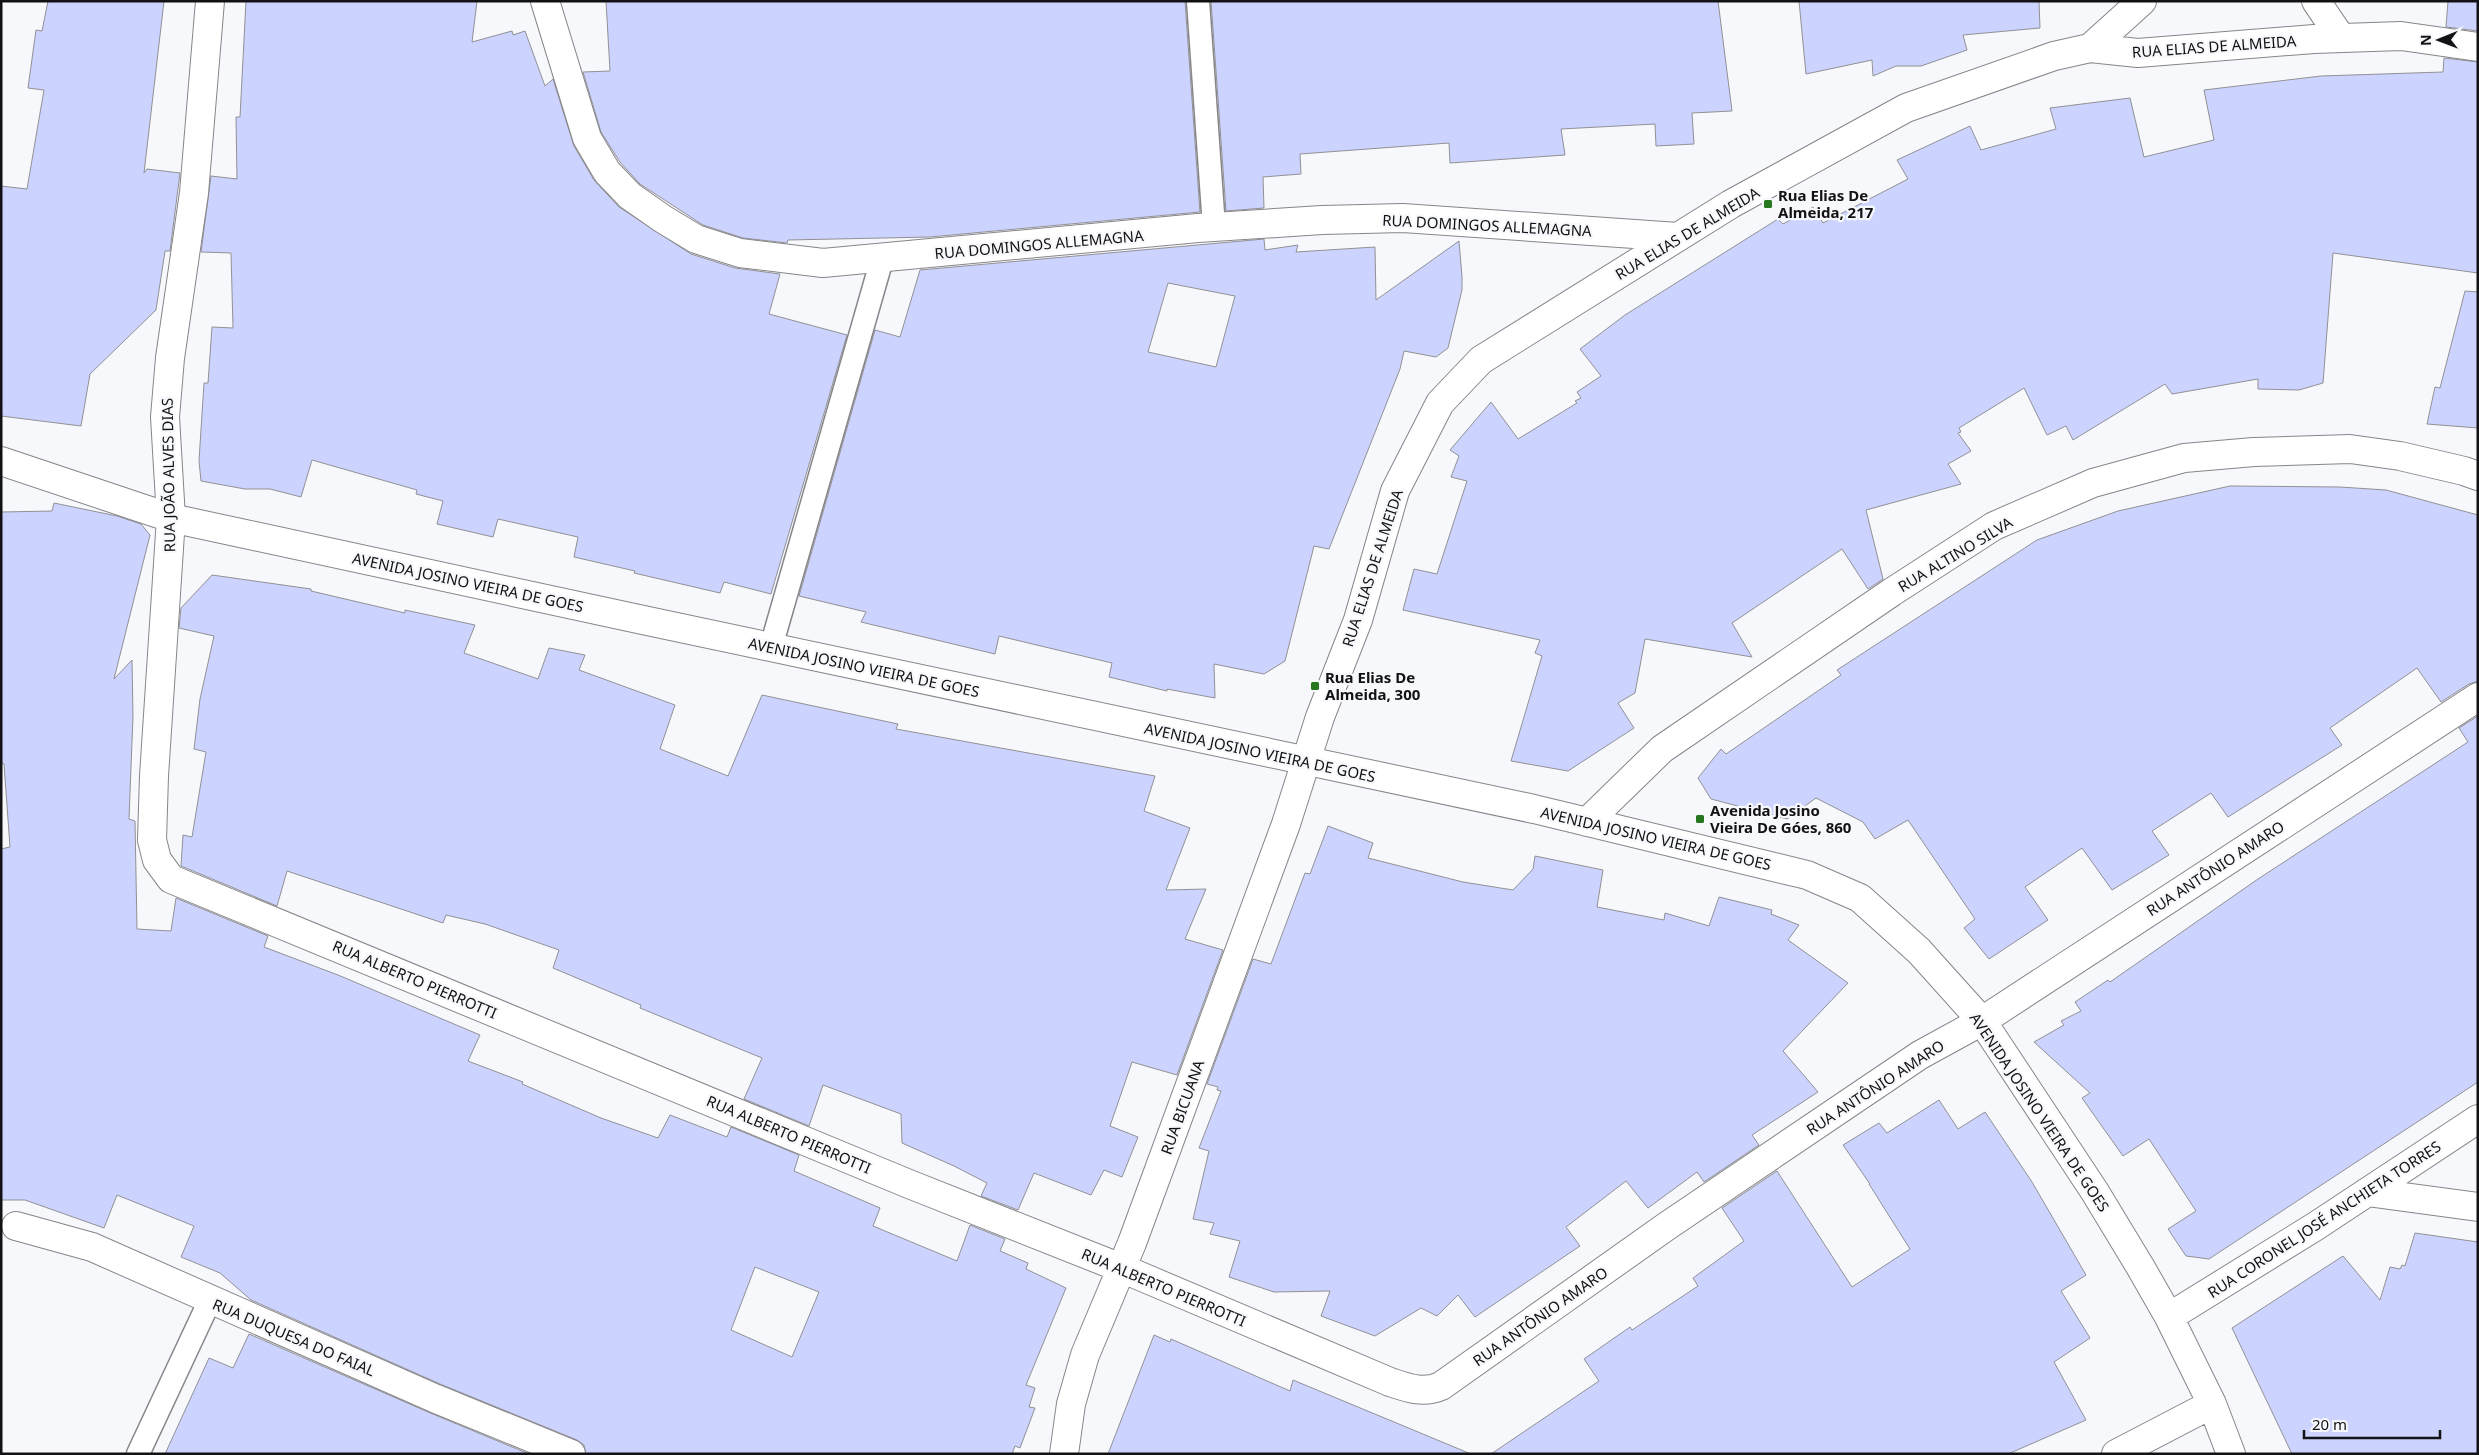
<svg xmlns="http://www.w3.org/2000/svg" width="2479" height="1455" font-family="'Noto Sans',sans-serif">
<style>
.building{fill:#ccd3fe;stroke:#919195;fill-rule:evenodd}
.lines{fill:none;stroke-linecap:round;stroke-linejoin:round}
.lane-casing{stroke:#86868a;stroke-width:25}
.street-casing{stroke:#86868a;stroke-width:30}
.lane{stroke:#fff;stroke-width:22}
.street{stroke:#fff;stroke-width:28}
.poi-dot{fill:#27771f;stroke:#f7f8fc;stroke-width:2}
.labels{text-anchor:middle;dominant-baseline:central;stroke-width:4.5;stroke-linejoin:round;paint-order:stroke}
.street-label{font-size:15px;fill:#121214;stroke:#f7f8fc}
.poi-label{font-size:15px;font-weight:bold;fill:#121214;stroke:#f7f8fc;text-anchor:start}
</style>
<rect width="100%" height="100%" fill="#f7f8fc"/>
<path class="building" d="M 48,1 L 164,1 L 144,173 L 147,169 L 180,173 L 170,251 L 165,251 L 156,310 L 90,374 L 81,426 L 1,416 L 1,186 L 27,189 L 44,90 L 28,88 L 36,30 L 42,31 Z
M 246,1 L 477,1 L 472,42 L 512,31 L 513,35 L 525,31 L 545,86 L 553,79 L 574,146 L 594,180 L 619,207 L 691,254 L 735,268 L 780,274 L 769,314 L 847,335 L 771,594 L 724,582 L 720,593 L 634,573 L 635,571 L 574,557 L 578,537 L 498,519 L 493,537 L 437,524 L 443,501 L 416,494 L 417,490 L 312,460 L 301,497 L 270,489 L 245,489 L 201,481 L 199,461 L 204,383 L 208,383 L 212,327 L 233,328 L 231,253 L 201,252 L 211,176 L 237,179 L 236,117 L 240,117 Z
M 606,1 L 1185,1 L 1200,212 L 930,237 L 788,240 L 787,243 L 743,238 L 703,225 L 640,184 L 620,162 L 601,132 L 583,72 L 610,71 Z
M 1211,1 L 1718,1 L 1732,111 L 1692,113 L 1694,144 L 1656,146 L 1655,124 L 1561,129 L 1565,155 L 1450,163 L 1449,143 L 1300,154 L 1301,174 L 1263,177 L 1264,208 L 1226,211 Z
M 1799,1 L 2039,1 L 2040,28 L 1963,35 L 1967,50 L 1921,66 L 1896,66 L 1873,76 L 1872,60 L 1806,74 Z
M 2448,1 L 2478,1 L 2478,31 L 2446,27 Z
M 2444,58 L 2478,62 L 2478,273 L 2333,253 L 2323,383 L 2299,390 L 2258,389 L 2258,379 L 2172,394 L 2165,384 L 2073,440 L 2066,426 L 2047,435 L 2024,388 L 1959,428 L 1961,432 L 1958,433 L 1971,451 L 1948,464 L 1961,484 L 1866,510 L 1883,579 L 1868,589 L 1842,549 L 1732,623 L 1752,657 L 1645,639 L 1635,693 L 1618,703 L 1634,728 L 1568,771 L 1511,761 L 1542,656 L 1535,653 L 1540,640 L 1403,610 L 1414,569 L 1437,574 L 1467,481 L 1451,477 L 1459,456 L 1450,450 L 1491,402 L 1518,439 L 1577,403 L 1575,401 L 1581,398 L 1577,392 L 1601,376 L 1580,349 L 1625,315 L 1778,219 L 1783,224 L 1813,207 L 1823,223 L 1908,179 L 1897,160 L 1970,126 L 1981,150 L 2056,129 L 2050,108 L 2130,98 L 2144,157 L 2214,140 L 2204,90 L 2321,76 L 2443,72 Z
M 1264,239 L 1265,250 L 1298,245 L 1296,252 L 1375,247 L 1376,300 L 1459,241 L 1462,277 L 1462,290 L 1448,348 L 1436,357 L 1404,351 L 1400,369 L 1329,549 L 1314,546 L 1285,661 L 1264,674 L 1214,664 L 1215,698 L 1167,689 L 1167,691 L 1109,677 L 1112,663 L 999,636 L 995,654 L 861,622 L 866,612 L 799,596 L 875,330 L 900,337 L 920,270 ZM 1168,283 L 1235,296 L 1216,367 L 1148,352 Z
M 2465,291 L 2478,292 L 2478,428 L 2427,424 L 2435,387 L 2440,388 Z
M 2230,486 L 2340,487 L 2386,490 L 2478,515 L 2478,681 L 2469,684 L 2441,702 L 2417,668 L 2330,728 L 2342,745 L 2228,817 L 2211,793 L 2152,831 L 2169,855 L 2112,890 L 2082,848 L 2025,887 L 2048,920 L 1989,959 L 1964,928 L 1975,919 L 1908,820 L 1875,839 L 1863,822 L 1816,798 L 1787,819 L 1711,799 L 1698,778 L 1721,749 L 1726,754 L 1841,675 L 1837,670 L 2037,540 L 2118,511 Z
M 54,503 L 117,516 L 141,524 L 150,535 L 114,679 L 132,660 L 133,716 L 129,819 L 135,821 L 137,929 L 171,931 L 176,898 L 268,936 L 264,947 L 338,975 L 480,1035 L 468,1061 L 523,1082 L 522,1084 L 601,1118 L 658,1138 L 670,1115 L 727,1137 L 731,1127 L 799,1155 L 794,1171 L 880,1208 L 873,1226 L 957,1261 L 970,1225 L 1005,1239 L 1000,1251 L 1028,1263 L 1026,1269 L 1066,1288 L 1026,1385 L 1035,1388 L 1029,1407 L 1035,1408 L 1020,1448 L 1015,1446 L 1012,1454 L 586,1454 L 584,1445 L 577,1440 L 440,1384 L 251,1300 L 220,1273 L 181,1257 L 194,1226 L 117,1195 L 104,1228 L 25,1200 L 1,1200 L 1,849 L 10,847 L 4,764 L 1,763 L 1,512 L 52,511 ZM 755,1267 L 819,1292 L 792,1357 L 731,1330 Z
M 212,575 L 311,589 L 311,591 L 405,613 L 405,610 L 475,625 L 464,653 L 538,679 L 549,648 L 585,655 L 579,670 L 675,705 L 660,749 L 728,776 L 762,695 L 898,724 L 896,729 L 1155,776 L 1144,811 L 1190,828 L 1166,890 L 1206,889 L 1185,939 L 1223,950 L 1177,1075 L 1132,1062 L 1110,1126 L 1138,1137 L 1122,1177 L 1104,1170 L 1091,1195 L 1034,1173 L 1018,1210 L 981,1196 L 987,1183 L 954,1166 L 902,1143 L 901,1114 L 823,1085 L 809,1126 L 744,1099 L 762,1058 L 640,1008 L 641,1005 L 553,968 L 559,950 L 485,924 L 446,915 L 443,923 L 287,871 L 277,906 L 181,866 L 183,835 L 192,837 L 206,752 L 194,749 L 200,699 L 214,636 L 179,628 L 181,608 Z
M 2478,716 L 2478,1082 L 2209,1259 L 2186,1256 L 2168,1229 L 2196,1211 L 2149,1139 L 2123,1156 L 2082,1098 L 2090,1093 L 2034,1042 L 2064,1025 L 2061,1021 L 2081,1011 L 2075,1002 L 2108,980 L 2110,982 L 2258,879 L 2468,742 L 2459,728 Z
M 1328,826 L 1373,843 L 1368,858 L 1463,882 L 1513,890 L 1533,869 L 1535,856 L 1603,870 L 1597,907 L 1664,920 L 1665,913 L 1709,926 L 1719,897 L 1772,910 L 1771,914 L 1799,925 L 1788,940 L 1848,983 L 1783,1051 L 1818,1092 L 1752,1135 L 1759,1145 L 1704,1182 L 1697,1172 L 1648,1208 L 1626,1181 L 1566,1227 L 1580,1246 L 1475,1317 L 1458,1295 L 1437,1316 L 1421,1308 L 1375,1336 L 1321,1316 L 1330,1291 L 1274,1292 L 1229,1277 L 1240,1241 L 1210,1234 L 1214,1223 L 1193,1219 L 1209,1151 L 1199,1148 L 1221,1091 L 1217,1090 L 1218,1087 L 1207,1084 L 1253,959 L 1271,964 L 1305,873 L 1310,874 Z
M 1939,1100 L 1958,1129 L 1985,1112 L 2032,1182 L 2086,1275 L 2061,1291 L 2090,1338 L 2054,1362 L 2086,1420 L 2008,1454 L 1491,1454 L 1599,1381 L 1584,1359 L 1630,1327 L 1632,1330 L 1698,1286 L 1693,1278 L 1744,1241 L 1722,1208 L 1777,1171 L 1852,1287 L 1910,1249 L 1869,1184 L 1870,1184 L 1843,1145 L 1879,1123 L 1887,1133 Z
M 2415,1233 L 2478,1242 L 2478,1454 L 2292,1454 L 2232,1328 L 2343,1256 L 2380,1300 L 2390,1267 L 2400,1269 L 2402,1265 L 2405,1266 Z
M 249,1334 L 428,1412 L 529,1454 L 165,1454 L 209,1358 L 233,1368 Z
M 1154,1335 L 1170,1342 L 1171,1339 L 1290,1391 L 1293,1380 L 1471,1454 L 1108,1454 Z"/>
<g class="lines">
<defs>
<path id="lane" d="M 1198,1 L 1214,227
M 771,647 L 882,259
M 138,1454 L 210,1300"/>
<path id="street" d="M 210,1 L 194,193 L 170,358 L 165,417 L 171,518 L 154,776 L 152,840 L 157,860 L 171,879 L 909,1184 L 1121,1268 L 1390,1382 C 1408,1388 1423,1394 1441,1386 L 1667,1226 L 1920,1055 L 1982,1021 L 2478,697
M 545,1 L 587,138 L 607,172 L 630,196 L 663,219 L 696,239 L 740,253 L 823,263 L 1198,228 L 1322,220 L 1403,218 L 1678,237
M 2316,1 L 2341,38
M 2090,48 L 2142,1
M 1,461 L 171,518 L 643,620 L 1534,809 L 1807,875 L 1860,898 L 1919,951 L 1982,1021 L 2095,1192 L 2141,1268 L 2169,1317 L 2212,1404 L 2231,1454
M 1587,822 L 1662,749 L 1892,592 L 1994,526 L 2093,483 L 2184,458 L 2254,452 L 2350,449 L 2400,456 L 2464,471 L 2478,476
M 2367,1192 L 2478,1207
M 16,1226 L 92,1247 L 434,1398 L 571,1454
M 2169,1317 L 2316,1226 L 2478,1119
M 1064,1454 L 1071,1404 L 1085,1355 L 1132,1243 L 1286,824 L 1320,717 L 1358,620 L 1395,491 L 1440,403 L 1481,360 L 1731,204 L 1906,108 L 2054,56 L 2090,48 L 2138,53 L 2314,39 L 2401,36 L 2478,47
M 2116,1454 L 2212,1404"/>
</defs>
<use href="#lane" class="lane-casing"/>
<use href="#street" class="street-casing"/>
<use href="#lane" class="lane"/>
<use href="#street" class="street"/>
</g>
<g class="poi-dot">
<rect x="1763" y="199" width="10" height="10" rx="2.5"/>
<rect x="1310" y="681" width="10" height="10" rx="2.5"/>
<rect x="1695" y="814" width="10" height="10" rx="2.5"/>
</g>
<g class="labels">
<g class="street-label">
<text transform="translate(2214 46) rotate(-4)">RUA ELIAS DE ALMEIDA</text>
<text transform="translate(1487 225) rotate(3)">RUA DOMINGOS ALLEMAGNA</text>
<text transform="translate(1687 233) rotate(-31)">RUA ELIAS DE ALMEIDA</text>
<text transform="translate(1039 244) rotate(-5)">RUA DOMINGOS ALLEMAGNA</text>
<text transform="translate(168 475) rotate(-91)">RUA JOÃO ALVES DIAS</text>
<text transform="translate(1955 554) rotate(-31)">RUA ALTINO SILVA</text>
<text transform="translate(1372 568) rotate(-72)">RUA ELIAS DE ALMEIDA</text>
<text transform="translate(468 582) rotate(12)">AVENIDA JOSINO VIEIRA DE GOES</text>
<text transform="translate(864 667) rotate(12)">AVENIDA JOSINO VIEIRA DE GOES</text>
<text transform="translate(1260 752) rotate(12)">AVENIDA JOSINO VIEIRA DE GOES</text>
<text transform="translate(1656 838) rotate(13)">AVENIDA JOSINO VIEIRA DE GOES</text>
<text transform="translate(2215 868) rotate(-33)">RUA ANTÔNIO AMARO</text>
<text transform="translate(415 979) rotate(23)">RUA ALBERTO PIERROTTI</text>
<text transform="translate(1875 1087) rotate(-33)">RUA ANTÔNIO AMARO</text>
<text transform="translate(1182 1107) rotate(-70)">RUA BICUANA</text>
<text transform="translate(2040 1112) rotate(56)">AVENIDA JOSINO VIEIRA DE GOES</text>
<text transform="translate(789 1134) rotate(23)">RUA ALBERTO PIERROTTI</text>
<text transform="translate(2324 1219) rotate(-33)">RUA CORONEL JOSÉ ANCHIETA TORRES</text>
<text transform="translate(1164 1287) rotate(23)">RUA ALBERTO PIERROTTI</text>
<text transform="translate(1540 1316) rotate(-35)">RUA ANTÔNIO AMARO</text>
<text transform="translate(294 1337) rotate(23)">RUA DUQUESA DO FAIAL</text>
</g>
<g class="poi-label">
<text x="1778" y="195">Rua Elias De<tspan x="1778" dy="17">Almeida, 217</tspan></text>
<text x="1325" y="677">Rua Elias De<tspan x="1325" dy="17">Almeida, 300</tspan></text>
<text x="1710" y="810">Avenida Josino<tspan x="1710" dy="17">Vieira De Góes, 860</tspan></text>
</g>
</g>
<rect width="2479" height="1455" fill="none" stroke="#121214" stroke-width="5"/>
<g transform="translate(2439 40) rotate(269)" stroke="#f7f8fc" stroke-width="4" paint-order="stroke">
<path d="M0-4L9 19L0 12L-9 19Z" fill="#121214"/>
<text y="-8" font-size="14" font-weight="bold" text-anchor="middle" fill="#121214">N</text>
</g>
<path d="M2304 1430v8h136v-8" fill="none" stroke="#121214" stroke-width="2.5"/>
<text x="2312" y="1430" font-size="15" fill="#121214" stroke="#f7f8fc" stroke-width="4" paint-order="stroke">20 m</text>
</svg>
